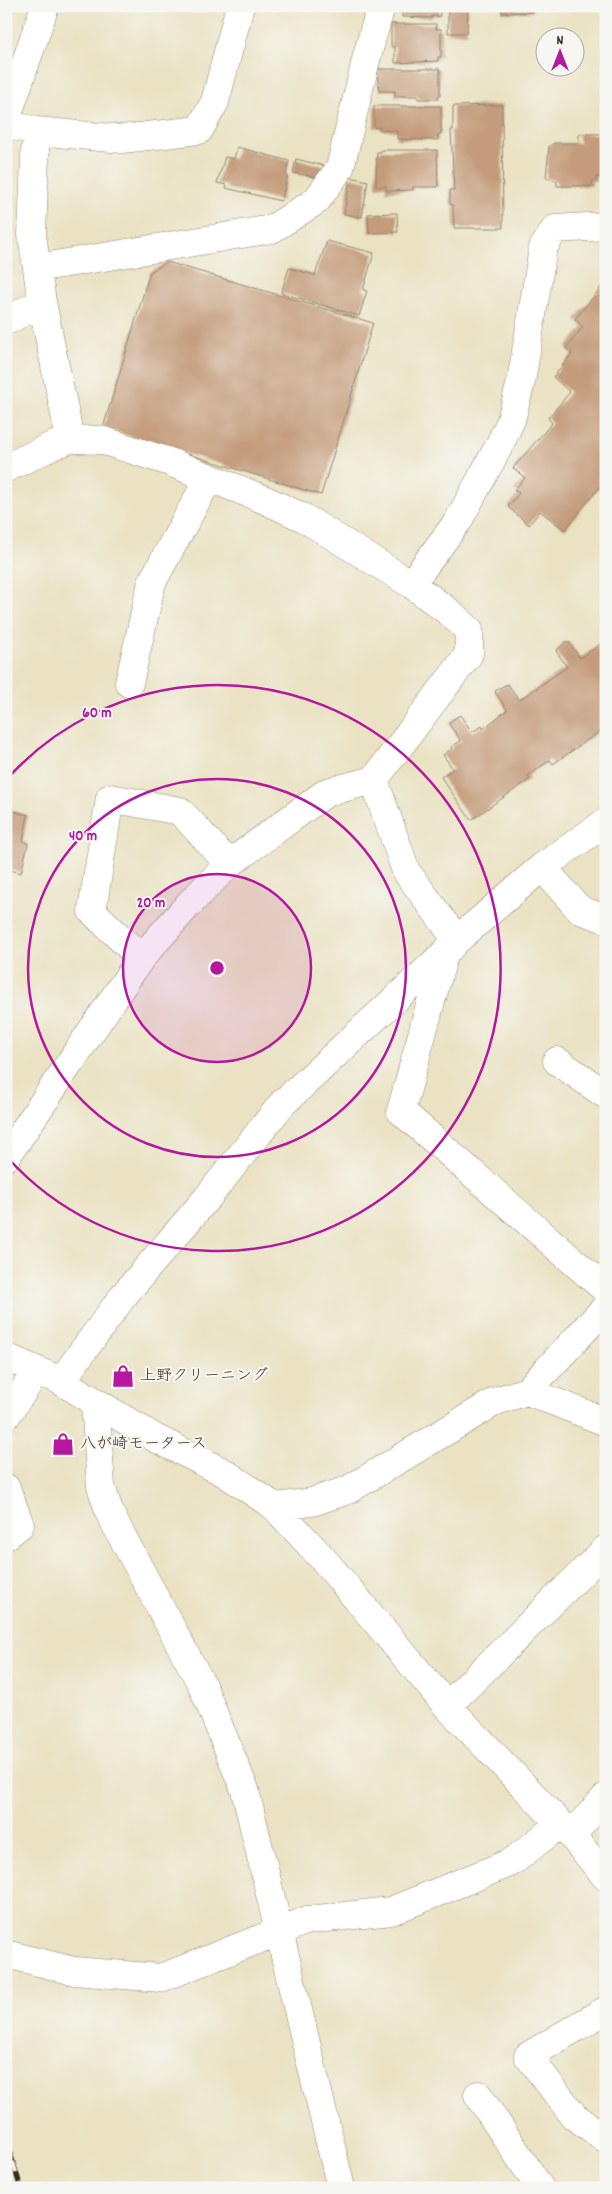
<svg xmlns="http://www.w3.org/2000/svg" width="612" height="2194" font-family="Dekko,'Klee One',sans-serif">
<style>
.building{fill:#c49c7b}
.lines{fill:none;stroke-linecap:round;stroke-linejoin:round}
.minor-casing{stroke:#928670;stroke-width:29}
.minor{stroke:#fff;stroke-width:28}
.rail-casing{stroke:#3b2a1e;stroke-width:5.5}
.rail{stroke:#f6f6f2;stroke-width:4;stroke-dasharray:11;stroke-linecap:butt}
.ring{fill:none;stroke:#b5179e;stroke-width:2.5}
.labels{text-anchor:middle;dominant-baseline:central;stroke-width:4;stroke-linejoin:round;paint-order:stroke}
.poi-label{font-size:16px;fill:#3b2a1e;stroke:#f6f6f2;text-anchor:start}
.centre{fill:#b5179e;stroke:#f6f6f2;stroke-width:2.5}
.ring-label{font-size:15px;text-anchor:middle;font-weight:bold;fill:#b5179e;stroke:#f6f6f2;stroke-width:4;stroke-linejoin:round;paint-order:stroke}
</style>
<rect width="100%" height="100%" fill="#f6f6f2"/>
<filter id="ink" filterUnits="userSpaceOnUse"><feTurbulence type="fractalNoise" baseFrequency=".02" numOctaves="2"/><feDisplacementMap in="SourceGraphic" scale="10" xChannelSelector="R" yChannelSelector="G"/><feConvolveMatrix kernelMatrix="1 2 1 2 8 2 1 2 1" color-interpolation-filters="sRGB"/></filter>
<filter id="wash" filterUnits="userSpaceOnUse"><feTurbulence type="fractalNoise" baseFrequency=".0096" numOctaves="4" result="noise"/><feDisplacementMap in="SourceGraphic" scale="20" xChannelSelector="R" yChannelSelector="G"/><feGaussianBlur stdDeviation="1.12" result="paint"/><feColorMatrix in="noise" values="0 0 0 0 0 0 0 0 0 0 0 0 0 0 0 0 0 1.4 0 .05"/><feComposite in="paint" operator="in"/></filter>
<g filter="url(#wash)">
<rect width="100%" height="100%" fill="#eae2c3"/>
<g id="blocks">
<path class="building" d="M 402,6 L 440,6 L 440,16 L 432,16 L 432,18 L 402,17 Z
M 502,6 L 533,6 L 533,12 L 502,13 Z
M 448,7 L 468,7 L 467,33 L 448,33 Z
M 391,24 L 436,24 L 436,29 L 441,29 L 441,57 L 438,57 L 438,61 L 395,63 L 395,47 L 391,47 Z
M 377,69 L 440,69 L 440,96 L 438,96 L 438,99 L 418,99 L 418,96 L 395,96 L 395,91 L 379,91 Z
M 502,105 L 503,228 L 454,228 L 453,205 L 450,204 L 450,190 L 454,190 L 451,130 L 453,130 L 453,106 Z
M 374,106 L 441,106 L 441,134 L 438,134 L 438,140 L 397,139 L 397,131 L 380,130 L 380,127 L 374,128 Z
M 579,134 L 606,134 L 606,177 L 596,177 L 596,181 L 592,181 L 592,186 L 557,186 L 557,181 L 546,178 L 549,146 L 555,143 L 579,143 Z
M 237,147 L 289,161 L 286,175 L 288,176 L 281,201 L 226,188 L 227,185 L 217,183 L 225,157 L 234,159 Z
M 381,150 L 437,150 L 438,187 L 413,187 L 413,190 L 386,191 L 386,186 L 376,187 L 377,152 L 381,152 Z
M 296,159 L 324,166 L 320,178 L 293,173 Z
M 350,177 L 368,181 L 362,217 L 344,214 Z
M 397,213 L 398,232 L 369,233 L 368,214 Z
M 327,241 L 374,253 L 363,290 L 367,291 L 359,316 L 281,293 L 289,268 L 315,275 Z
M 167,262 L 373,323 L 321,495 L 103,428 L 150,272 Z
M 604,284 L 606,285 L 606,479 L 565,530 L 540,511 L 529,525 L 508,507 L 519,493 L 514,490 L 525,478 L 513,468 L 552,423 L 548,418 L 570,392 L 553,377 L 572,354 L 566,348 L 583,327 L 575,319 Z
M 606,640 L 606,727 L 553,764 L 550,760 L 528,776 L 530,779 L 471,820 L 441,777 L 453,769 L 443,755 L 452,749 L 451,747 L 461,741 L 449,724 L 452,720 L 460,715 L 472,732 L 482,726 L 483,729 L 507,710 L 495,692 L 497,689 L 508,684 L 519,700 L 567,667 L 556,651 L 565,642 L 569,642 L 580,658 Z
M 6,809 L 28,815 L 23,841 L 28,844 L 21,873 L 6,869 Z"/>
</g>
</g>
<g filter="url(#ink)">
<use href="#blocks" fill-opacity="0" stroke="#928670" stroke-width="1"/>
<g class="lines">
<defs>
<path id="minor" d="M 6,120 L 45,6
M 6,124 L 36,131 L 122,139 L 199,130 L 215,102 L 240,6
M 36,131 L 32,235 L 42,302 L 70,439 L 101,440 L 167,461 L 263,499 L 304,518 L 411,584 L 449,612 L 469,630 L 469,654 L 374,780 L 406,871 L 457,940
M 37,268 L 272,229 L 316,201 L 340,168 L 367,56 L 381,6
M 6,321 L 42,302
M 6,468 L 52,446 L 70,439
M 411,584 L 458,521 L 499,446 L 511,420 L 521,382 L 543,248 L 555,229 L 606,226
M 129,683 L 152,582 L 209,478
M 542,867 L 580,910 L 606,919
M 444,954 L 401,1111 L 606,1290
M 141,958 L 92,911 L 110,798 L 180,811 L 229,864
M 557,1061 L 606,1095
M 6,1157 L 141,958 L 189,904 L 229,864 L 327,792 L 374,780
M 6,1357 L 61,1381 L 155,1438 L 225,1473 L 275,1507 L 312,1502 L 348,1490 L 496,1401 L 527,1391 L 606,1307
M 61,1381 L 124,1295 L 207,1198 L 282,1104 L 444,954 L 457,940 L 542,867 L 606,822
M 527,1391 L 606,1422
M 95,1403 L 101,1486 L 110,1514 L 202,1685 L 245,1790 L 341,2188
M 6,1416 L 37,1371
M 6,1488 L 20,1525 L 6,1536
M 275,1507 L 324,1560 L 447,1706 L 571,1835 L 606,1877
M 447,1706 L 606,1549
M 571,1835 L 606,1797
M 6,1954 L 74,1971 L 161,1978 L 308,1920 L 391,1911 L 512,1862 L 560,1824
M 606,2010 L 528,2056 L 574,2116 L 606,2139
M 478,2095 L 540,2188"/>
</defs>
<use href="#minor" class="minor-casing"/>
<use href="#minor" class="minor"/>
<defs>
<path id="rail" d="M 6,2141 L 21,2188"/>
</defs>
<use href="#rail" class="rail-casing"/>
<use href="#rail" class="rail"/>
</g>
</g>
<circle cx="217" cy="968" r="94" fill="#b5179e" fill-opacity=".12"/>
<g class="ring">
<circle cx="217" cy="968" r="94"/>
<circle cx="217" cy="968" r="189"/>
<path d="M7 779A283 283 0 1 1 7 1157"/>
</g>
<defs>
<symbol id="shop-bare" viewBox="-9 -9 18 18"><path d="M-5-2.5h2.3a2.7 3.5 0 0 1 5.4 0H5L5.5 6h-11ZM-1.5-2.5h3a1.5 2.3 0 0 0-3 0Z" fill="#b5179e" stroke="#f6f6f2" stroke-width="2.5" paint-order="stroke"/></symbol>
</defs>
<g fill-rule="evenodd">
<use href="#shop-bare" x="107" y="1360" width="32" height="32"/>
<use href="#shop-bare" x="47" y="1428" width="32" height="32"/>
</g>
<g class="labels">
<g class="poi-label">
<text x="140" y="1376">上野クリーニング</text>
<text x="80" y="1444">八が崎モータース</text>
</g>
</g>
<circle cx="217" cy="968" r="8" class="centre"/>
<g class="ring-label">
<text x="97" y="717">60 m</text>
<text x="83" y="840">40 m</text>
<text x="151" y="907">20 m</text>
</g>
<rect width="612" height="2194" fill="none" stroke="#f6f6f2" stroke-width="25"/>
<g transform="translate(560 52)"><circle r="24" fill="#f6f6f2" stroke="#aba49d"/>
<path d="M0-4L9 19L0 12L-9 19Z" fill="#b5179e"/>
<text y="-8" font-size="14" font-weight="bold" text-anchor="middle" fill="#3b2a1e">N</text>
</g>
</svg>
